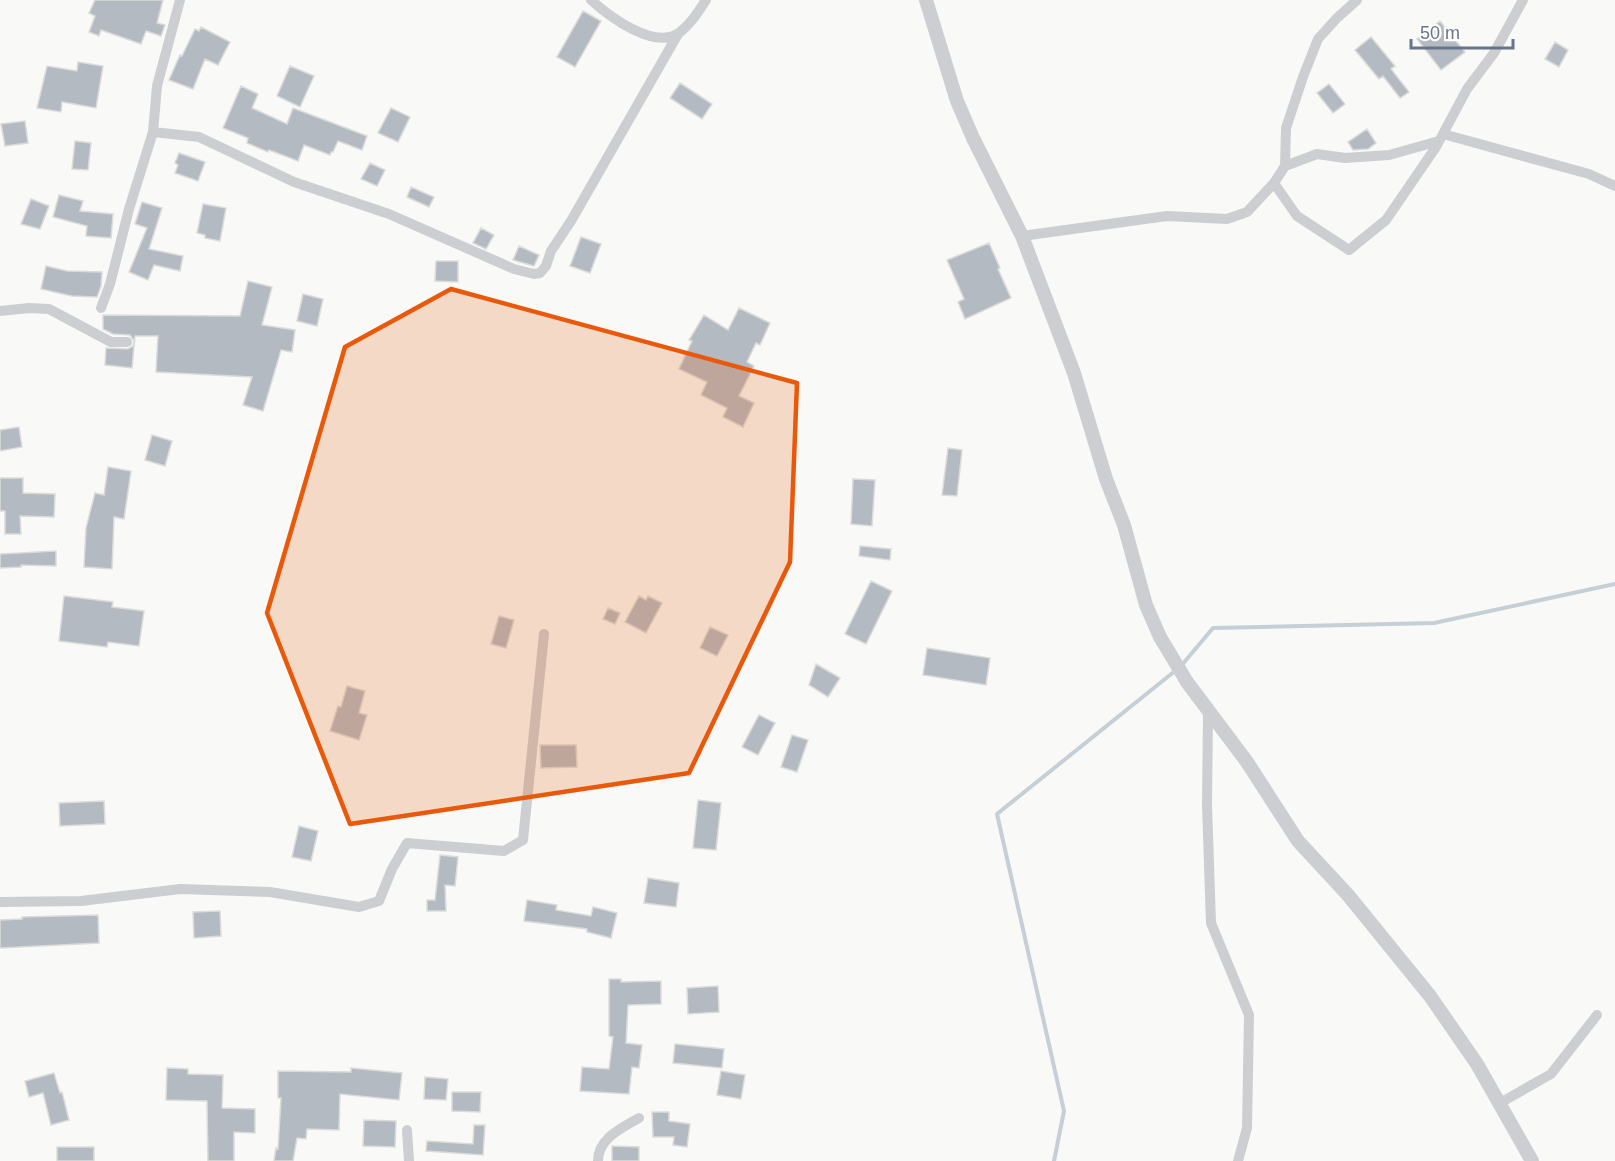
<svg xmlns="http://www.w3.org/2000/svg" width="1615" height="1161" font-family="Helvetica,sans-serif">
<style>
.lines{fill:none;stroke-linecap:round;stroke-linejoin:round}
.stream{stroke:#c5cfd5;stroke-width:4}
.building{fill:#b4bac1;stroke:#dbdbd9;stroke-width:1.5}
.minor{stroke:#ccced2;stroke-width:10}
.tertiary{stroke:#ccced2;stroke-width:14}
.marked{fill:#e8590c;fill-opacity:0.2;stroke:#e8590c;stroke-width:4.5;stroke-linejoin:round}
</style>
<rect width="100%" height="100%" fill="#f9f9f7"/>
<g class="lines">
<path class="stream" d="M 1181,666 L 1213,628 L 1434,623 L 1615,584
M 1054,1161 L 1064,1111 L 997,814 L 1175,671"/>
</g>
<path class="building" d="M 95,0 L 163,0 L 157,23 L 165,25 L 161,36 L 146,31 L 141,44 L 101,30 L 99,36 L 89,32 L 95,16 L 89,13 Z
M 583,11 L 601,21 L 575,67 L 557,57 Z
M 1440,21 L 1465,52 L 1441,70 L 1417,39 Z
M 201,27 L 230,42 L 218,65 L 205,59 L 193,89 L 169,80 L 180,55 L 182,56 L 195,29 L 199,31 Z
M 1371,37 L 1395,66 L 1391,69 L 1409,92 L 1400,98 L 1383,76 L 1379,79 L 1355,50 Z
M 1555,42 L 1568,50 L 1559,67 L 1545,59 Z
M 78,62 L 103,66 L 96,108 L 62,102 L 61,112 L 37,108 L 47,66 L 77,71 Z
M 290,66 L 314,76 L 300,107 L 277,96 Z
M 680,83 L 712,104 L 702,119 L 670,98 Z
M 1329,84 L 1345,104 L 1333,113 L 1317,93 Z
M 241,86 L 258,94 L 252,108 L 287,124 L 293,108 L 367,136 L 362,150 L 338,141 L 333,152 L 331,152 L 330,155 L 304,145 L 298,161 L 269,150 L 268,152 L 247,143 L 248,138 L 223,128 Z
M 391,108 L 410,117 L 398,142 L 378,133 Z
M 25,121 L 28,143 L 5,146 L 1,124 Z
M 1367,129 L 1376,143 L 1368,149 L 1353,150 L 1348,142 Z
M 75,141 L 91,143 L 88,170 L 72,169 Z
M 179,153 L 205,162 L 198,181 L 175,173 L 178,165 L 175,163 Z
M 370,163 L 385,170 L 377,186 L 361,179 Z
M 411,187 L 434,197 L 429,207 L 407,197 Z
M 59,195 L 83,201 L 80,211 L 113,214 L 111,238 L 86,236 L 87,226 L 53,217 Z
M 31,199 L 49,206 L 40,229 L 21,224 Z
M 142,202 L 162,208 L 149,249 L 183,256 L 180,271 L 154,265 L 148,280 L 129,272 L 147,228 L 135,224 Z
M 203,204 L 226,208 L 220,241 L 205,238 L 205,235 L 197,233 Z
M 481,228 L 494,235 L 486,249 L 473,243 Z
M 581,237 L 601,244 L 590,273 L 570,266 Z
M 989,243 L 1000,268 L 998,269 L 1011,298 L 965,319 L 958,302 L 964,299 L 947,260 Z
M 519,246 L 539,255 L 534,266 L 513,260 Z
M 436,261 L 458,261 L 458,282 L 435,281 Z
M 46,266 L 67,271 L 102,272 L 101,286 L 97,297 L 72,296 L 41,289 Z
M 248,281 L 272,287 L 262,325 L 295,330 L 292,352 L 281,350 L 263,411 L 243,405 L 252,377 L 156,372 L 158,336 L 135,336 L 132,368 L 105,365 L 106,348 L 128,349 L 133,346 L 134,341 L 130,335 L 113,334 L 103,329 L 103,315 L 240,316 Z
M 303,294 L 323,299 L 317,326 L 297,321 Z
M 739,308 L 770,323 L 760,345 L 756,343 L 747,362 L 754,366 L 739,396 L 754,403 L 743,427 L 723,417 L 727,408 L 701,395 L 707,382 L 679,369 L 692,341 L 689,340 L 704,315 L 728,330 Z
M 19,427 L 22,447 L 0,451 L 0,430 Z
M 152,435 L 172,441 L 165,466 L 145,460 Z
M 948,448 L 962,450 L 957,496 L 942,495 Z
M 108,467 L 131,471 L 124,519 L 114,517 L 112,569 L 84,567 L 86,528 L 95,493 L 104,495 Z
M 0,478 L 23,478 L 23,493 L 55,494 L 54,517 L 20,516 L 21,534 L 5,534 L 5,511 L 0,511 Z
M 853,479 L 875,480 L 872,526 L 851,524 Z
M 860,546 L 891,549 L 890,560 L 859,556 Z
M 56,551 L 56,566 L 21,565 L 21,567 L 0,568 L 0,554 Z
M 871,581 L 892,591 L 866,644 L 845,634 Z
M 64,596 L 113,602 L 112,607 L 144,611 L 139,646 L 108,642 L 107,647 L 59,641 Z
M 639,596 L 646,600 L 648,596 L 662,603 L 646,633 L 625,622 Z
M 608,608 L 620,613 L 615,624 L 603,619 Z
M 499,616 L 514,620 L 506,648 L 491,644 Z
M 710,627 L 728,635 L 717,656 L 700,648 Z
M 927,648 L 990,658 L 986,685 L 923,675 Z
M 816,664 L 840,678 L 828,697 L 809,685 Z
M 347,686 L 365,691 L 359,713 L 367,715 L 359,740 L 330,731 L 338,706 L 341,707 Z
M 759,715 L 775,723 L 758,755 L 742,747 Z
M 792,735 L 808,740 L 797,772 L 781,767 Z
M 540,745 L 576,745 L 577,767 L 541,768 Z
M 698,800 L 721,803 L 716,850 L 693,848 Z
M 104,801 L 105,824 L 60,826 L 59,803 Z
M 299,826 L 318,831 L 311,861 L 292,857 Z
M 440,855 L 458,857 L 455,886 L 445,885 L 446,911 L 427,911 L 427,900 L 435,900 Z
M 648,878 L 679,883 L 676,907 L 644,903 Z
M 527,900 L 557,905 L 556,910 L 591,916 L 593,907 L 617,913 L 611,938 L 587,932 L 587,929 L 524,921 Z
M 220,911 L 221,936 L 194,938 L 193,912 Z
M 98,915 L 99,943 L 0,948 L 0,920 L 22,919 L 22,917 Z
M 609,979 L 621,979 L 621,982 L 661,981 L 661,1004 L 628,1005 L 626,1043 L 642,1045 L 639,1068 L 632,1067 L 629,1094 L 580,1091 L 582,1067 L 609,1069 L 613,1037 L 609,1036 Z
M 718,986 L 719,1012 L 688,1014 L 687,988 Z
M 675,1044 L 724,1049 L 722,1068 L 673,1063 Z
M 167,1068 L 188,1069 L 188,1074 L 223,1075 L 222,1108 L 255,1109 L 255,1133 L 234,1132 L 234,1161 L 208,1161 L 207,1101 L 166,1100 Z
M 351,1068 L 402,1073 L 399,1100 L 340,1094 L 339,1130 L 307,1129 L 306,1139 L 297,1138 L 293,1161 L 274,1161 L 276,1148 L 278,1149 L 281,1098 L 278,1098 L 278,1071 L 351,1072 Z
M 721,1071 L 745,1075 L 741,1099 L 717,1095 Z
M 54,1073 L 60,1093 L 62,1092 L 69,1120 L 51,1125 L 43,1093 L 29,1097 L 25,1081 Z
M 425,1077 L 448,1079 L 446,1100 L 424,1099 Z
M 452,1092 L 481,1092 L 480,1112 L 452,1111 Z
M 652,1112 L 669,1112 L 669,1121 L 690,1124 L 687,1147 L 673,1145 L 674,1137 L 653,1137 Z
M 364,1120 L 396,1121 L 395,1147 L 363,1146 Z
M 474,1125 L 485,1125 L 483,1155 L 426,1151 L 427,1141 L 473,1144 Z
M 612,1146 L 639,1147 L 639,1161 L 612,1161 Z
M 57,1147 L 94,1147 L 94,1161 L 57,1161 Z"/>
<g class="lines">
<path class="minor" d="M 591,0 C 610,17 654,50 679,33 C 691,24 698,12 706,0
M 153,132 L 199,137 L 294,182 L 389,214 L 514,269 L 534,274 L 540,273 L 546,266 L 551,251 L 571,221 L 678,34
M 1443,134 L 1589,174 L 1615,186
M 1285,166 L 1317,154 L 1345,158 L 1389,155 L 1439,141
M 1274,183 L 1297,216 L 1349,250 L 1386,220 L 1436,147 L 1467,89 L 1494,53 L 1523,0
M 1022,236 L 1167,216 L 1227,219 L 1247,212 L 1274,183 L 1285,166 L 1286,128 L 1303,77 L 1318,39 L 1337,18 L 1357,0
M 101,308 L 110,284 L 129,209 L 153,132 L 157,86 L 180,0
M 0,311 L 29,308 L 49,309 L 111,342 L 127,342
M 1208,712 L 1207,805 L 1211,923 L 1249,1015 L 1247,1128 L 1238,1161
M 0,902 L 81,901 L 180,889 L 270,892 L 359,907 L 379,901 L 392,869 L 407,843 L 504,851 L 523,840 L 544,634
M 1500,1103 L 1551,1074 L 1597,1015
M 407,1130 L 409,1161
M 598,1161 C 598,1138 622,1128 639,1118"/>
<path class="tertiary" d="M 926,0 L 957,101 L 973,138 L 1022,236 L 1074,373 L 1106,479 L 1124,525 L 1146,605 L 1160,637 L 1187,682 L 1247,762 L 1298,841 L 1348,895 L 1430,996 L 1477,1064 L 1532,1161"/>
</g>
<path class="marked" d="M 451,289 L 797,383 L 790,562 L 689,773 L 350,824 L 267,613 L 345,347 Z"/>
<path d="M1411 39v9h102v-9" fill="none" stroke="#66758a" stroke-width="3"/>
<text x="1420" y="39" font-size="18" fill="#66758a" stroke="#ffffff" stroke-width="4.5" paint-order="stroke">50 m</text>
</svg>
